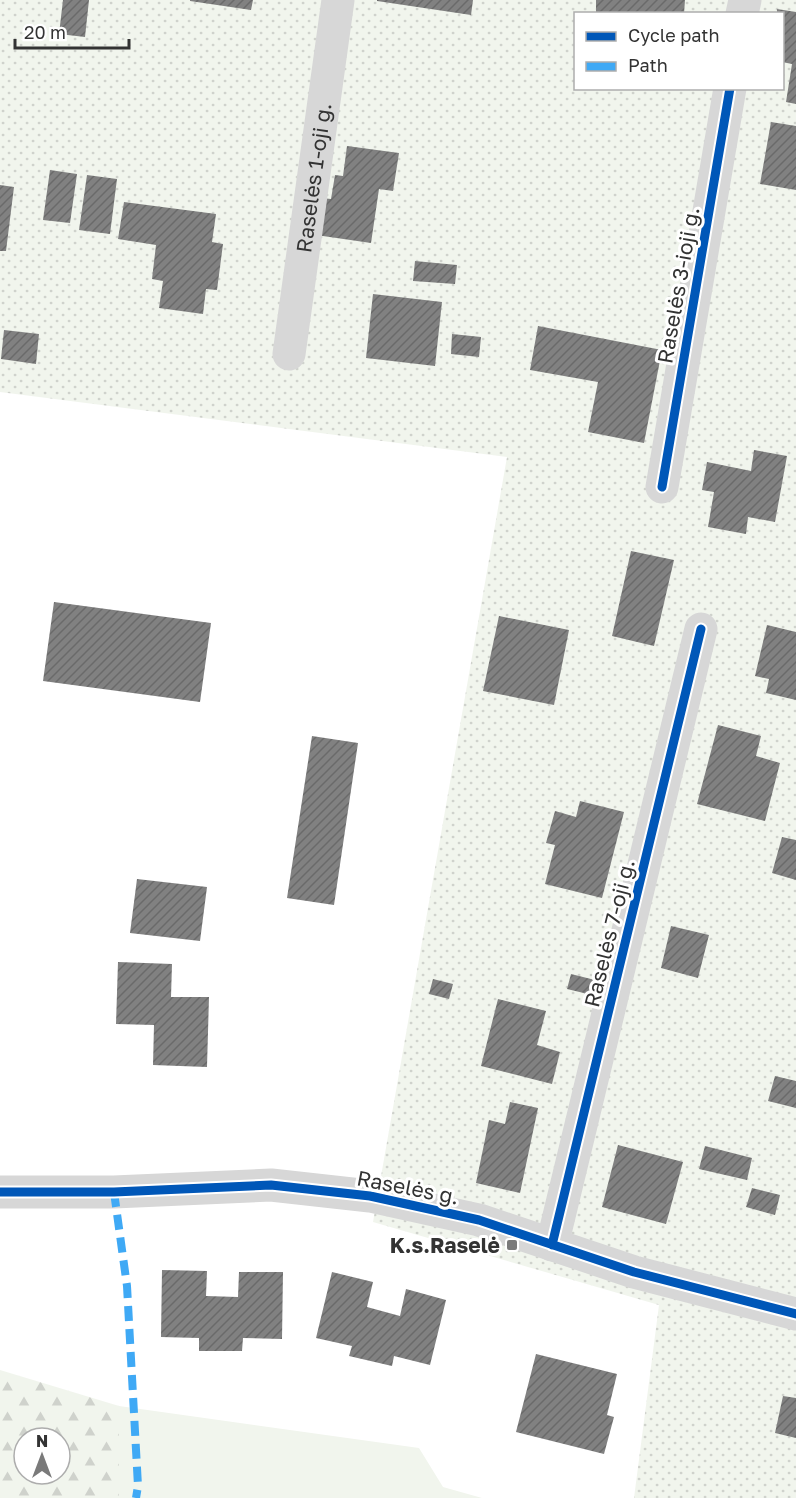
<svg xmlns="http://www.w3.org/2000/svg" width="796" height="1498" font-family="'Golos Text',sans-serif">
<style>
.grass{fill:#f1f5ed}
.forest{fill:url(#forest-firs);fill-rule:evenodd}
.garden{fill:url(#garden-dots);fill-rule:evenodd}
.building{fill:url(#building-hatch)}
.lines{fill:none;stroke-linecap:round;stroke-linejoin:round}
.street{stroke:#d7d7d7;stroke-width:33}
.quiet{stroke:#3fa9f5;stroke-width:8;stroke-dasharray:15 8;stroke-linecap:butt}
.cycleway-casing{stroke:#fff;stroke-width:13}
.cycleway{stroke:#0057b8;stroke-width:9}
.poi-dot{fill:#7a7a7a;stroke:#fff;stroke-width:2}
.labels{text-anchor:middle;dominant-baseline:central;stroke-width:6;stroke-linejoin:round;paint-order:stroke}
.street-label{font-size:21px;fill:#333;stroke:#fff}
.poi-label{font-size:21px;font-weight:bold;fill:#333;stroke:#fff;text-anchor:end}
</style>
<defs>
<pattern id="forest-firs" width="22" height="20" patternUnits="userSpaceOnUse" patternTransform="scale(1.5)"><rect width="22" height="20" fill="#f1f5ed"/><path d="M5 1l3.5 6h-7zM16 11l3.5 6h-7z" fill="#cfd2cc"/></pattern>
<pattern id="garden-dots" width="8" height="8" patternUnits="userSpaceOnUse" patternTransform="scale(1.5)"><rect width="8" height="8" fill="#f1f5ed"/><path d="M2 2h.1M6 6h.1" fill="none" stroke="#cfd2cc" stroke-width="1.8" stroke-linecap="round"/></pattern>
<pattern id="building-hatch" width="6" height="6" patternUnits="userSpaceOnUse" patternTransform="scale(1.5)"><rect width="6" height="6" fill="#818181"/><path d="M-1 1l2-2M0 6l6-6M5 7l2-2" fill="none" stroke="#6a6a6a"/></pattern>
</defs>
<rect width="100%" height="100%" fill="#fff"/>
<path class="grass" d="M 119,1406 L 419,1448 L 443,1487 L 482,1498 L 119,1498 Z"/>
<path class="forest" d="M 0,1370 L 119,1406 L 119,1498 L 0,1498 ZM 24,1438 L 60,1438 L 60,1474 L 24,1474 Z"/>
<path class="garden" d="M 0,0 L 796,0 L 796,1498 L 634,1498 L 659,1305 L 373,1222 L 507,457 L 0,392 ZM 576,14 L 782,14 L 782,88 L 576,88 Z"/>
<path class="building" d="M 63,0 L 89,0 L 85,37 L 59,34 Z
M 190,0 L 253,0 L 251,10 L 190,1 Z
M 377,0 L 473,0 L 471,15 L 377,1 Z
M 596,0 L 685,0 L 684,14 L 596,14 Z
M 777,9 L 796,12 L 796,104 L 786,102 L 792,64 L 782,62 L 782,14 L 777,14 Z
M 771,122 L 796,126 L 796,190 L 760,184 Z
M 347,146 L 399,153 L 393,191 L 379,189 L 371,243 L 316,235 L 322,198 L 331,199 L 335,175 L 343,176 Z
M 50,170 L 77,174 L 70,223 L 43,220 Z
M 87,175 L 117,179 L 110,234 L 79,230 Z
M 0,185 L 14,187 L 6,251 L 0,251 Z
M 124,202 L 216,214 L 212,242 L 223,244 L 217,290 L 206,289 L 203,314 L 159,308 L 163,281 L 152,279 L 156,245 L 118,239 Z
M 415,261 L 457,265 L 455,284 L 413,281 Z
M 373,294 L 442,302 L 435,366 L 366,358 Z
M 538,326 L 662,350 L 644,443 L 588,432 L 598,382 L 530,370 Z
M 4,330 L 39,334 L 36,364 L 1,359 Z
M 452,334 L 481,337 L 479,357 L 451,354 Z
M 754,450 L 787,456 L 775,522 L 748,517 L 746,534 L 708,527 L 714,492 L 702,490 L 707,462 L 751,471 Z
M 631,551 L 674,560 L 654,646 L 612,636 Z
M 54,602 L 211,623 L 200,702 L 43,681 Z
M 499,616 L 569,630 L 554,705 L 483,691 Z
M 767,625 L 796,632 L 796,700 L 766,693 L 769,679 L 755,676 Z
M 718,725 L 761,736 L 756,756 L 780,763 L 765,821 L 697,804 Z
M 312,736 L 358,743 L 334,905 L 287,898 Z
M 580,801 L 624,812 L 602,898 L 545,884 L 555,845 L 546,843 L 555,811 L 576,817 Z
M 782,837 L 796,840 L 796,880 L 772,873 Z
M 137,879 L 207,887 L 200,941 L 130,933 Z
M 671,926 L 709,935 L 698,978 L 661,968 Z
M 118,962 L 172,964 L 171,997 L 209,997 L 207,1067 L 153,1065 L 154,1025 L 116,1024 Z
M 571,974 L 595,980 L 592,995 L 567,989 Z
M 433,979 L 453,984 L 449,999 L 429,994 Z
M 498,999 L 546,1011 L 537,1045 L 560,1052 L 552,1084 L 481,1066 Z
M 775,1076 L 796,1081 L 796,1108 L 768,1101 Z
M 510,1102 L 538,1108 L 520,1193 L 476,1183 L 489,1120 L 505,1124 Z
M 618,1145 L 683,1162 L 666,1224 L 602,1207 Z
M 705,1146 L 752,1158 L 747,1180 L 699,1169 Z
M 752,1188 L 780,1195 L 775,1215 L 746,1207 Z
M 162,1270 L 207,1271 L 206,1296 L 238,1297 L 239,1272 L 283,1272 L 282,1339 L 243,1338 L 242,1351 L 199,1351 L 199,1338 L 161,1337 Z
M 332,1272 L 373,1282 L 367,1307 L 400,1316 L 406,1289 L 446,1300 L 430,1365 L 394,1356 L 392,1366 L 349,1356 L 352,1346 L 316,1338 Z
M 536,1354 L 617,1374 L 607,1415 L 614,1417 L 604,1454 L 516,1432 Z
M 783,1396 L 796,1398 L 796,1438 L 775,1433 Z"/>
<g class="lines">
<g class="street">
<path d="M 742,14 L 745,0"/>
<path id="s1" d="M 289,354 L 338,0"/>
<path d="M 662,487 L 730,88"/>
<path d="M 0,1192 L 114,1192 L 271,1185 L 370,1196 L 479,1220 L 634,1272 L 796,1314"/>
<path d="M 552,1245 L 701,629"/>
</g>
<path class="quiet" d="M 114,1192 L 127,1286 L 138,1486 L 136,1498"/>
<defs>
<path id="cycleway" d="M 662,487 L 730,88
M 0,1192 L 114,1192 L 271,1185 L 370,1196 L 479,1220 L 634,1272 L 796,1314
M 552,1245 L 701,629"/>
</defs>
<use href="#cycleway" class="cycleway-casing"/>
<use href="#cycleway" class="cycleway"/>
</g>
<rect class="poi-dot" x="506" y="1239" width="12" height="12" rx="3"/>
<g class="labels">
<g class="street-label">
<text stroke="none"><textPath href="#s1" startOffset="178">Raselės 1-oji g.</textPath></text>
<text transform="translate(678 285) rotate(-80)">Raselės 3-ioji g.</text>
<text transform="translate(609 933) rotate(-76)">Raselės 7-oji g.</text>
<text transform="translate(408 1187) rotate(11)">Raselės g.</text>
</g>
<g class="poi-label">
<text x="500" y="1245">K.s.Raselė</text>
</g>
</g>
<rect x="574" y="12" width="210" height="78" fill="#ffffff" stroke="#adadad" stroke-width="1.5"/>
<rect x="586" y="32" width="30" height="9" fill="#0057b8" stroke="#adadad" stroke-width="1.5"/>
<text x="628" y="42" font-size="18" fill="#333333">Cycle path</text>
<rect x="586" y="62" width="30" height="9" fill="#3fa9f5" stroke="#adadad" stroke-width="1.5"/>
<text x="628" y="72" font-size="18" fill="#333333">Path</text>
<g transform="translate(42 1456)"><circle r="28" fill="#ffffff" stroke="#adadad" stroke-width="1.5"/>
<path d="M0-4.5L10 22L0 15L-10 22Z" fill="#7a7a7a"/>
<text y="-9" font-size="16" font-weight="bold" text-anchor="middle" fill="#333333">N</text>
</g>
<path d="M15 39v9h114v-9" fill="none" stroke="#333333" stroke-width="3"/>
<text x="24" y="39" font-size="18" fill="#333333" stroke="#ffffff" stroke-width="4.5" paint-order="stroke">20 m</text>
</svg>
